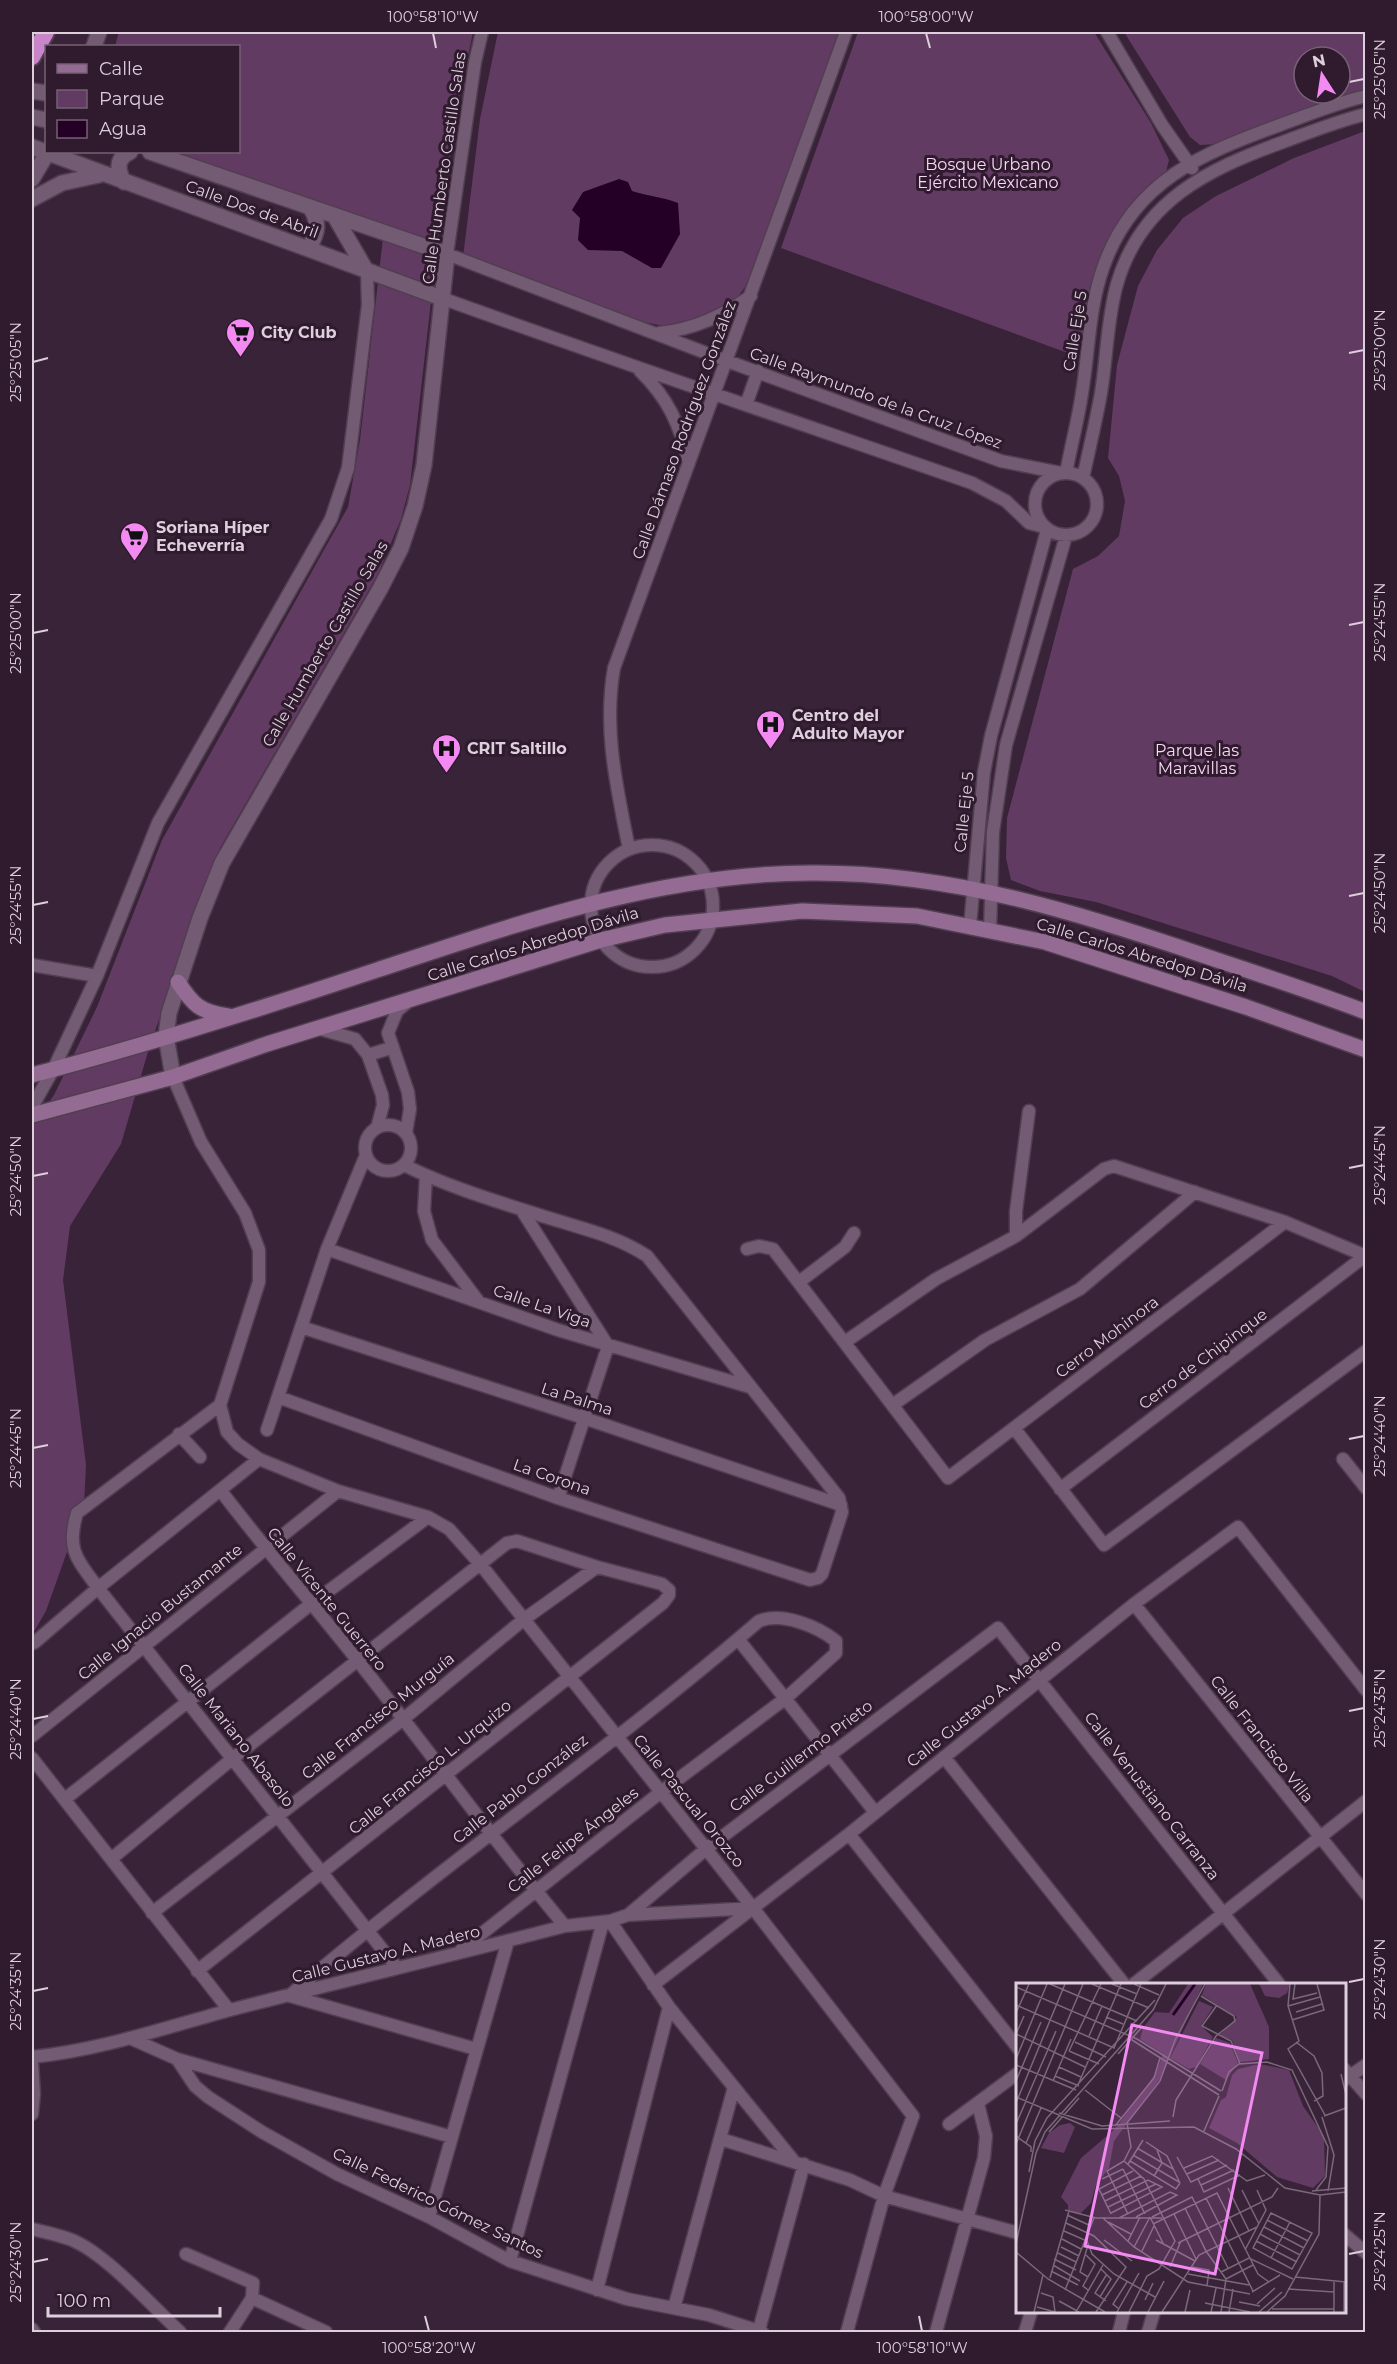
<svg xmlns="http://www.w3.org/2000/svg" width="1397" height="2364" font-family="Montserrat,sans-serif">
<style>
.green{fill:#623b62;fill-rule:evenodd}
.water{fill:#250026}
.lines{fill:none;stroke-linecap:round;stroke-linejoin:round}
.minor-casing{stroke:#513f51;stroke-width:15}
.tertiary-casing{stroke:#513f51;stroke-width:18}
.secondary-casing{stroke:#513f51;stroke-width:18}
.trunk-casing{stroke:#513f51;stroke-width:20}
.minor{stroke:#735b73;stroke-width:12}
.tertiary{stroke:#735b73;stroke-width:15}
.secondary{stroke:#946b93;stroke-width:15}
.trunk{stroke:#ca84ca;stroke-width:16}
.ticks{fill:none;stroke:#ddcfdc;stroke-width:2}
.labels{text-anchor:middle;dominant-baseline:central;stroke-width:6;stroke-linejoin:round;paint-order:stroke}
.park-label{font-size:16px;fill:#f8d6f6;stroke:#2f1a2e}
.street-label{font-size:16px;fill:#ddcfdc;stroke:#2f1a2e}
.poi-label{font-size:16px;font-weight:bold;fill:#ddcfdc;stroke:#2f1a2e;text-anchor:start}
.inset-river{fill:none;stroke:#250026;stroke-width:3}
.inset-road{fill:none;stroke:#7b687a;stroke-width:1.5}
.view{fill:#f28af2;fill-opacity:0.15;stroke:#f28af2;stroke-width:3}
.inset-edge{fill:none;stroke:#ddcfdc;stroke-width:3}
.neatline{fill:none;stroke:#ddcfdc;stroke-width:2}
.ticks-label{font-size:15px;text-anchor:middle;fill:#ddcfdc}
</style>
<rect width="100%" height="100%" fill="#392339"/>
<path class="green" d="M 119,32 L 473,32 L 458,104 L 438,240 L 410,485 L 401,519 L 378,574 L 220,848 L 150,1045 L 121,1144 L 70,1226 L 63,1280 L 86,1465 L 84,1504 L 46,1611 L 32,1635 L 32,1127 L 54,1095 L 97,1007 L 162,840 L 348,507 L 360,440 L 384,229 L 176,152 L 238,152 L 238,46 L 115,46 Z
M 498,32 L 839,32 L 757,261 L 745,287 L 734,302 L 719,313 L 669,327 L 620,317 L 463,257 L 480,119 Z
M 858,32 L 1094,32 L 1151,123 L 1169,160 L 1165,176 L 1116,234 L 1084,359 L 781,248 Z
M 1124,32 L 1365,32 L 1365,89 L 1218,144 L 1200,145 L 1190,137 ZM 1304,57 L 1340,57 L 1340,93 L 1304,93 Z
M 1365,131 L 1366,131 L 1365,992 L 1332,976 L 1096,902 L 1040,891 L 1011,880 L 1006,858 L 1007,818 L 1073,569 L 1098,556 L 1119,536 L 1125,501 L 1119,476 L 1108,458 L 1117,365 L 1138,286 L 1157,250 L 1183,218 L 1216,196 L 1294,158 Z"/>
<path class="water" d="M 619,179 L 628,182 L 632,191 C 648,196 663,197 678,203 L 680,234 L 661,268 L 652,268 L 622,251 L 588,250 L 578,240 L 580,218 L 572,210 L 583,192 Z"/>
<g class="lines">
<defs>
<path id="minor" d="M 482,32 L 475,62 L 447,254 L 727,361 L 1001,461 L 1061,473
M 1107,32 L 1162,125 L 1192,168
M 444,299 C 619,362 796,422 972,483 L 1006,501 L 1029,523 L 1044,527
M 659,333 C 695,329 722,316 751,296
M 640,371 C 668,398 680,425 689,463
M 746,405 L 758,371
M1035 504a31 31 0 1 1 62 0a31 31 0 1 1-62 0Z
M 1066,473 C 1071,446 1078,420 1082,393 C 1089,351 1089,308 1103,268 C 1133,181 1201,154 1280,125 C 1308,115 1336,103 1366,96
M 1083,478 C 1089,450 1096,421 1101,393 C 1107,357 1107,319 1117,284 C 1141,201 1208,169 1283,142 C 1310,132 1338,121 1366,114
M591 906a61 61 0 1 1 122 0a61 61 0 1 1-122 0Z
M 629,849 C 617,788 603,730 614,668 L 846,32
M 970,926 L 984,772 L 991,736 L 1047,530
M 990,931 L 993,832 L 1006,745 L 1066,536
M 32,965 L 97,976
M 320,1029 L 355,1039 L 368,1055 L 382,1095 L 383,1105 L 377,1128
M 368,1055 L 391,1048
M 173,1077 L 201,1142 L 245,1213 L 259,1250 L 259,1282 L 220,1405 L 227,1432 L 238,1444 L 259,1459 L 338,1491 L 428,1517 L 449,1529 L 481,1565 L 753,1908 L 913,2116 L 884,2196 L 847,2332
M 32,1107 L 53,1070 L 97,976 L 158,823 L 331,519 L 348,468 L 368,305 L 367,272
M365 1148a23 23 0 1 1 46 0a23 23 0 1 1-46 0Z
M 406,1133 L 410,1109 L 408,1092 L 388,1033 L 397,1011 L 409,1001
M 426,1176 L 424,1211 L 432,1240 L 479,1302
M 521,1209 L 608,1346 L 558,1498
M 1016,1236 L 1016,1211 L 1029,1111
M 327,1249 L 558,1330 L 750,1387
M 747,1249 L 759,1246 L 773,1249 L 948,1478 L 1285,1222
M 799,1282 L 845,1247 L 854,1233
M 301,1327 L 584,1418 L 841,1505
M 845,1342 L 936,1279 L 1016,1236 L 1104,1169 L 1114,1166 L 1285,1222 L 1366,1256
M 278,1397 L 558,1498 L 810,1580 L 818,1578 L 822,1574 L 842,1512 L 839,1498 L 647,1256 C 618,1237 585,1229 552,1219 C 502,1203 450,1188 404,1165
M 894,1404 L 985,1340 L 1080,1289 L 1195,1192
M 220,1405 L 77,1513 C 66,1550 77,1559 98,1588 L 397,1968
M 1014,1428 L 1104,1545 L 1366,1351
M 267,1430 L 327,1249 L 366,1155
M 179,1434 L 200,1457
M 1343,1459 L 1366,1488
M 1060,1489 L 1365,1256
M 221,1491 C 265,1549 313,1604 358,1661 C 428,1749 493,1840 565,1926
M 1134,1604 L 1366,1894
M 738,1639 L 875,1812
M 34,1643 L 98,1588 L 259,1459
M 32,1736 L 338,1491
M 944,1757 L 1124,1984
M 32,1758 L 229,2010
M 65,1799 L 311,1604 L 428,1517
M 849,1834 L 1018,2048
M 111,1859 L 232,1759 L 507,1543 L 517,1541 L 597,1567 L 662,1584 L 669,1590 L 669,1595 L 663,1603 L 197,1971
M 152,1913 L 402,1720 L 523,1620 L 597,1567
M 628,1915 L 706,1849 L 998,1628 L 1279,1984
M 610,1921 L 669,2007 L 793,2160
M 1134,1984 L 1366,1801
M 653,1985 L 849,1834 L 1134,1604 L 1238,1527 L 1366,1690
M 289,1996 C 441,1865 607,1752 759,1621 C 782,1612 817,1626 836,1641 L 836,1653 L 786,1698 L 661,1792 L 461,1950
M 290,1996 L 476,2049
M 132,2039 L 177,2059 L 195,2086 L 208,2097 L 262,2132 L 337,2174 L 429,2217 L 510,2261 L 627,2299 L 709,2315 L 762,2332
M 32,2057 C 100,2050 164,2028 230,2010 C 342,1981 454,1955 565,1926 L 610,1921 L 628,1915 L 753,1908
M 177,2059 L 452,2137
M 32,2063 L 34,2094 L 32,2114
M 1344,2069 L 1366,2094
M 1344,2080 L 1366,2065
M 949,2124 L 1018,2073
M 721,2139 L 850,2180 L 884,2196 L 1018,2233
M 429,2217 L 508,1941
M 32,2229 C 45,2232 59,2235 72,2240 C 106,2254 152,2306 180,2332
M 1344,2234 L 1366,2253
M 186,2254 L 253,2283 L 252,2298 L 230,2332
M 510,2261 L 603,1922
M 597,2290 L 669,2007
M 252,2298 L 326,2332
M 674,2308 L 734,2087
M 32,2329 L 34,2332
M 759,2330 L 804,2164
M 936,2332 L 984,2158 L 986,2136 L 978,2104
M 1025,2332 L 1031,2312
M 1119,2332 L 1124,2312
M 1148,2332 L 1154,2312"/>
<path id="tertiary" d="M 94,46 L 99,32
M 32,91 L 46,93
M 32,117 L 46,120
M 32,147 L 444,299
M 150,152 L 447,254 L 424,465 L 415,506 L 401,548 L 380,589 L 222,863 L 200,918 L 169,1013 L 166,1036 L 173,1077
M 32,179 L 48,152
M 124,182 C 117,170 116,158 130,152
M 32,199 L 62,183 L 99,175
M 334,215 L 367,272
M 309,248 C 318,232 320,223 310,207"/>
<path id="secondary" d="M 178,982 C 193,1005 200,1012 228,1016
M 32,1075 C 148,1045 263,1008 377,970 C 519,923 664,872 816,873 C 953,873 1080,913 1208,957 C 1261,975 1314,992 1366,1012
M 32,1115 L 173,1077 L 267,1044 L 601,940 L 665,925 L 802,911 L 917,916 L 1045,942 L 1246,1007 L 1366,1050"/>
<path id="trunk" d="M 32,57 L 46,32"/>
</defs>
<use href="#minor" class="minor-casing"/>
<use href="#tertiary" class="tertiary-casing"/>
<use href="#secondary" class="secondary-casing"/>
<use href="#trunk" class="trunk-casing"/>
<use href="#minor" class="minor"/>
<use href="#tertiary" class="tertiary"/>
<use href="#secondary" class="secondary"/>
<use href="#trunk" class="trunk"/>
</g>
<path class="ticks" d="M 433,33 L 436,48M 926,33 L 930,48M 1349,82 L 1364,79M 1349,353 L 1364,350M 33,362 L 48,358M 1349,625 L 1364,622M 33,633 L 48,630M 1349,896 L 1364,893M 33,905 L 48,902M 1349,1168 L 1364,1165M 33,1176 L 48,1173M 1349,1439 L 1364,1436M 33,1448 L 48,1445M 1349,1711 L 1364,1708M 33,1719 L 48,1716M 1349,1982 L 1364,1979M 33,1991 L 48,1988M 1349,2254 L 1364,2251M 33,2262 L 48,2259M 425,2316 L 429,2331M 919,2316 L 922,2331"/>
<defs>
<symbol id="supermarket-pin" viewBox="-11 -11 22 30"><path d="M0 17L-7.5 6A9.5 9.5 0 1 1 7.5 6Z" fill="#f28af2" stroke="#2f1a2e"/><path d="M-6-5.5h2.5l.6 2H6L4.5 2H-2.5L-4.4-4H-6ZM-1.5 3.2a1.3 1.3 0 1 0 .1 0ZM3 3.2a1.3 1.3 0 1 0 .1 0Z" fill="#111"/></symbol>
<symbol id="hospital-pin" viewBox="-11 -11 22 30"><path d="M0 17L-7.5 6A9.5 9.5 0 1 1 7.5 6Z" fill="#f28af2" stroke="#2f1a2e"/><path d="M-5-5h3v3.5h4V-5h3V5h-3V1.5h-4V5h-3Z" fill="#111"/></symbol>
</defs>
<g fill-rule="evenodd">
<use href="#supermarket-pin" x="224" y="316" width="33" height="45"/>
<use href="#supermarket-pin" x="118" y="520" width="33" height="45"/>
<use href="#hospital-pin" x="754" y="708" width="33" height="45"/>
<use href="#hospital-pin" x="430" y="732" width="33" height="45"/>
</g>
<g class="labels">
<g class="park-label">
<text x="988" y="164">Bosque Urbano<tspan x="988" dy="18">Ejército Mexicano</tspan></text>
<text x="1197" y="750">Parque las<tspan x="1197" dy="18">Maravillas</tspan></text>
</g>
<g class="street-label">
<text transform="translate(444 168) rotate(-82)">Calle Humberto Castillo Salas</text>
<text transform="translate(252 209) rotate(20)">Calle Dos de Abril</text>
<text transform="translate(1075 331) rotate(-81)">Calle Eje 5</text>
<text transform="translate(876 398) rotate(20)">Calle Raymundo de la Cruz López</text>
<text transform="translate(684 430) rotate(-70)">Calle Dámaso Rodríguez González</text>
<text transform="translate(325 644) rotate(-60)">Calle Humberto Castillo Salas</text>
<text transform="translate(964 812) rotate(-84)">Calle Eje 5</text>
<text transform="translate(533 944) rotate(-17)">Calle Carlos Abredop Dávila</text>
<text transform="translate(1142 955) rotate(17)">Calle Carlos Abredop Dávila</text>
<text transform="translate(542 1306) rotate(19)">Calle La Viga</text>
<text transform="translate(1107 1337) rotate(-37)">Cerro Mohinora</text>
<text transform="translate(1203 1359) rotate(-37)">Cerro de Chipinque</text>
<text transform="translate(577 1399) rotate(18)">La Palma</text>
<text transform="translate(552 1477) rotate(19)">La Corona</text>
<text transform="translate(327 1599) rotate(51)">Calle Vicente Guerrero</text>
<text transform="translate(160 1612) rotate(-39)">Calle Ignacio Bustamante</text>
<text transform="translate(984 1703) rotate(-39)">Calle Gustavo A. Madero</text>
<text transform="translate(378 1716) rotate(-39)">Calle Francisco Murguía</text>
<text transform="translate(236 1735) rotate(52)">Calle Mariano Abasolo</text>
<text transform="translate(1262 1739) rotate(52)">Calle Francisco Villa</text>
<text transform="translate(801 1756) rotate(-37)">Calle Guillermo Prieto</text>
<text transform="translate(430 1767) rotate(-39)">Calle Francisco L. Urquizo</text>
<text transform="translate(520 1789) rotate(-38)">Calle Pablo González</text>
<text transform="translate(1152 1796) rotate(52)">Calle Venustiano Carranza</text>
<text transform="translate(689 1801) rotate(51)">Calle Pascual Orozco</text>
<text transform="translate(573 1840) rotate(-38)">Calle Felipe Ángeles</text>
<text transform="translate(386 1954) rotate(-14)">Calle Gustavo A. Madero</text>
<text transform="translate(438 2203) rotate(26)">Calle Federico Gómez Santos</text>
</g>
<g class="poi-label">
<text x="261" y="332">City Club</text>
<text x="156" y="527">Soriana Híper<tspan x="156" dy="18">Echeverría</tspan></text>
<text x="792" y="715">Centro del<tspan x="792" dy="18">Adulto Mayor</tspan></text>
<text x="467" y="748">CRIT Saltillo</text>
</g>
</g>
<g transform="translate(1016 1983)">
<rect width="330" height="330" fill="#392339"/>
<path d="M 172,1 L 187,1 L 144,96 L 98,158 L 93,185 L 80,202 L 75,220 L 64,231 L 52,228 L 52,222 L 45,214 L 65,175 L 99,146 L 140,90 L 147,71 L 124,56 L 127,45 L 139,29 L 153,30 ZM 190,1 L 234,1 L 253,44 L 253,76 L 224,79 L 216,57 L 203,53 L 221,34 L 186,12 ZM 243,1 L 274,1 L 271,10 L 263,15 L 249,13 ZM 183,18 L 197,24 L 185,43 L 197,54 L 180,84 L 173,86 L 154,75 ZM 200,55 L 214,60 L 222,80 L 210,97 L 184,81 ZM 244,81 L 273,87 L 287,123 L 308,153 L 309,193 L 297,205 L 261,194 L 221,160 L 193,145 L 205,117 L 210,114 L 216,92 L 222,86 ZM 44,142 L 54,140 L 59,144 L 48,170 L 25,165 L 33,150 Z" fill="#623b62"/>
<path class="inset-river" d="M 157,32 L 179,1"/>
<path class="inset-road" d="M 34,1 L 121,38M 76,1 L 133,25M 96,1 L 121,11M 118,1 L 143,12M 274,1 L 272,23 L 283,58 L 272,66 L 309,132M 279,1 L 277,16 L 301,10M 0,4 L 121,56 L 205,108M 185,13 L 218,33M 0,22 L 98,65 L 125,1M 201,22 L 186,43 L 215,58 L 224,81M 272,23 L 304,14M 280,29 L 306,21M 0,30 L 13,1M 90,34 L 107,41M 276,37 L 308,27 L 301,1M 0,51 L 69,84M 0,51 L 8,33M 73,53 L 86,23M 116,57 L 203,112M 59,59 L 90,74M 280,59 L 298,73 L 306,90 L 307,113 L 298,118M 53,68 L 85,1M 53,68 L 83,81M 102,71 L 127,43M 0,76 L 31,1M 0,82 L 60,107M 43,84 L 65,94M 325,91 L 330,112M 39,93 L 63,103M 0,98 L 25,39M 37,98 L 55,56M 62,102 L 105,1M 69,107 L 105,135M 206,108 L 213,89 L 223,81 L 251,79 L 276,87 L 312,164 L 310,194 L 300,207M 0,114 L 76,146 L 178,144 L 220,166 L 269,205 L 304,212 L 330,209M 10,117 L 40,48M 0,120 L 49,1M 43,130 L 86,143 L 154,138M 308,133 L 330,125M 157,134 L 160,117 L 200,53 L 219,38 L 218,33M 306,134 L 318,172 L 312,208M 0,141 L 10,118M 99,143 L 138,95 L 144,75M 188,148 L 203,113M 33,149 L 63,115M 0,153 L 15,164 L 15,169M 130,159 L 151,173 L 164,200M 10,160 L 25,125M 0,161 L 67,1M 121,165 L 157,186M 117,172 L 163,199M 161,174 L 175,199 L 211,182M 108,178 L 115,164 L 111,140 L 144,98 L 159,57 L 189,1M 108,178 L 128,196 L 159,258 L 143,286 L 131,293 L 113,329M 108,178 L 91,188 L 112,231M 114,178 L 160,206 L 164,200M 112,181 L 127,157M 168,185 L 196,173 L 231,198 L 249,192M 107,186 L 129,231M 13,189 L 19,158 L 31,135 L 139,17M 171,191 L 203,177M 138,193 L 146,180 L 141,167M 86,196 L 107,186M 182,196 L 188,209 L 224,192M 185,202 L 218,187M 212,205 L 233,248M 226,207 L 243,241M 296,208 L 330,205M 86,212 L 125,193M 190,215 L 237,308M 89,218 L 132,197 L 146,204 L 95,230M 92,224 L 140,201M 169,225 L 190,268 L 210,296 L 205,329M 49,227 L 80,235 L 146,235M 255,230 L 296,250 L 276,286 L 237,265 ZM 95,231 L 83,206 L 117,188M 158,231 L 180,276M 51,232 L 75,243M 134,234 L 147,260M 136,234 L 176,214 L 212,285M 87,235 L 118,264 L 172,299 L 234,311M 103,235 L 154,209 L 161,212 L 120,234M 251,237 L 292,258M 92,239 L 115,251M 50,240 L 78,253 L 110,284 L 80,329M 137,241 L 201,210 L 242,291 L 253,299M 248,244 L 288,265M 48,248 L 71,258 L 76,271 L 98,291 L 139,314M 244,251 L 284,272M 46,256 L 65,266M 88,257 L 116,278M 140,257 L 179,278M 112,258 L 124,234M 240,258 L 281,279M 162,260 L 256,214 L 262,205M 0,261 L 20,170 L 29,149 L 137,27 L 150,1M 45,264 L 63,273M 118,264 L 134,234M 229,267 L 250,227 L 241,207M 126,268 L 138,243M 0,269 L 32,296 L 89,329M 42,270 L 60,279M 70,272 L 79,281 L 67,303 L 72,307M 255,275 L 274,239M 38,276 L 60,287M 37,282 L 64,298M 154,284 L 165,258M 176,284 L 193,287 L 191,303M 35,288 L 62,302M 205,289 L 233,275 L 277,296M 172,291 L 233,302M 72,294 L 64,289 L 72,262M 279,294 L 330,299M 34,295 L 53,228M 210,296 L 237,282M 328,299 L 328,329M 272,306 L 318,309M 49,307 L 78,235M 236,309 L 264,292M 25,310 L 37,314 L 39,329M 84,314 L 95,296 L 85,286M 129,317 L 137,300M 43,318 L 63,329M 90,318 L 79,310 L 91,291M 223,319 L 244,323M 189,320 L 234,329M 241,321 L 259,305M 21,324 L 39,329M 103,326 L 97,321 L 111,299M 256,326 L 318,326M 18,329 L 27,292M 60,329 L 87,282M 101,329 L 123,290M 132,329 L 148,298M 146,329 L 183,272 L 241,244M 169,329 L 174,307M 195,329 L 200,305M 213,329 L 217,306M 243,329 L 266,309M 251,329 L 269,313 L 303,251 L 304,212M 318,329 L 318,299"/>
<path class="view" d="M 116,42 L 246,70 L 199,291 L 69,263 Z"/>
<rect width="330" height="330" class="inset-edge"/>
</g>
<rect width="1397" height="2364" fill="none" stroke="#2f1a2e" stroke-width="66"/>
<rect x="45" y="45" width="195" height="108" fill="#2f1a2e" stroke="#756274" stroke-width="1.5"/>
<rect x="57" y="64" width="30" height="9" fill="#946b93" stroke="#756274" stroke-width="1.5"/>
<text x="99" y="75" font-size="18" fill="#ddcfdc">Calle</text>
<rect x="57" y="90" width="30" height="18" fill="#623b62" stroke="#756274" stroke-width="1.5"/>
<text x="99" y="105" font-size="18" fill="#ddcfdc">Parque</text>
<rect x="57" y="120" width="30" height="18" fill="#250026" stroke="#756274" stroke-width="1.5"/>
<text x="99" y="135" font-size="18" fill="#ddcfdc">Agua</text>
<g transform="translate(1322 75) rotate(348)"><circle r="28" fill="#2f1a2e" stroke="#756274" stroke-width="1.5"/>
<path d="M0-4.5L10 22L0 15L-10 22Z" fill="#f28af2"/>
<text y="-9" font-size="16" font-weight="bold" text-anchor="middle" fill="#ddcfdc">N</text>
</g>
<path d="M48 2307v9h172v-9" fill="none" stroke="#ddcfdc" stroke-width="3"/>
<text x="57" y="2307" font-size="18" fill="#ddcfdc" stroke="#2f1a2e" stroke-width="4.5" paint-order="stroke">100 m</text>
<rect x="33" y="33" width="1331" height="2298" class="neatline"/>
<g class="ticks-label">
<text x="433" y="22">100°58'10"W</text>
<text x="926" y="22">100°58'00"W</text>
<text transform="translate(1380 79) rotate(-90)" y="5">25°25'05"N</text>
<text transform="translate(1380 350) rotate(-90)" y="5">25°25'00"N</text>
<text transform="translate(16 362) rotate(-90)" y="5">25°25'05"N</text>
<text transform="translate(1380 622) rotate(-90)" y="5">25°24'55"N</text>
<text transform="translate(16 633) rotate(-90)" y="5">25°25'00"N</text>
<text transform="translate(1380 893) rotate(-90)" y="5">25°24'50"N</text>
<text transform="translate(16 905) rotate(-90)" y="5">25°24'55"N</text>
<text transform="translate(1380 1165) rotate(-90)" y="5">25°24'45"N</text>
<text transform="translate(16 1176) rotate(-90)" y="5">25°24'50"N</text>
<text transform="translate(1380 1436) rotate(-90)" y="5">25°24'40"N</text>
<text transform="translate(16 1448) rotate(-90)" y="5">25°24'45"N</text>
<text transform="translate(1380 1708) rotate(-90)" y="5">25°24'35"N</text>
<text transform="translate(16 1719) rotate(-90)" y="5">25°24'40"N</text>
<text transform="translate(1380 1979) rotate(-90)" y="5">25°24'30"N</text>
<text transform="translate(16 1991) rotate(-90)" y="5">25°24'35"N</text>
<text transform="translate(1380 2251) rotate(-90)" y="5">25°24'25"N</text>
<text transform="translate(16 2262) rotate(-90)" y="5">25°24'30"N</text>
<text x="429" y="2353">100°58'20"W</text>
<text x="922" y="2353">100°58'10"W</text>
</g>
</svg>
